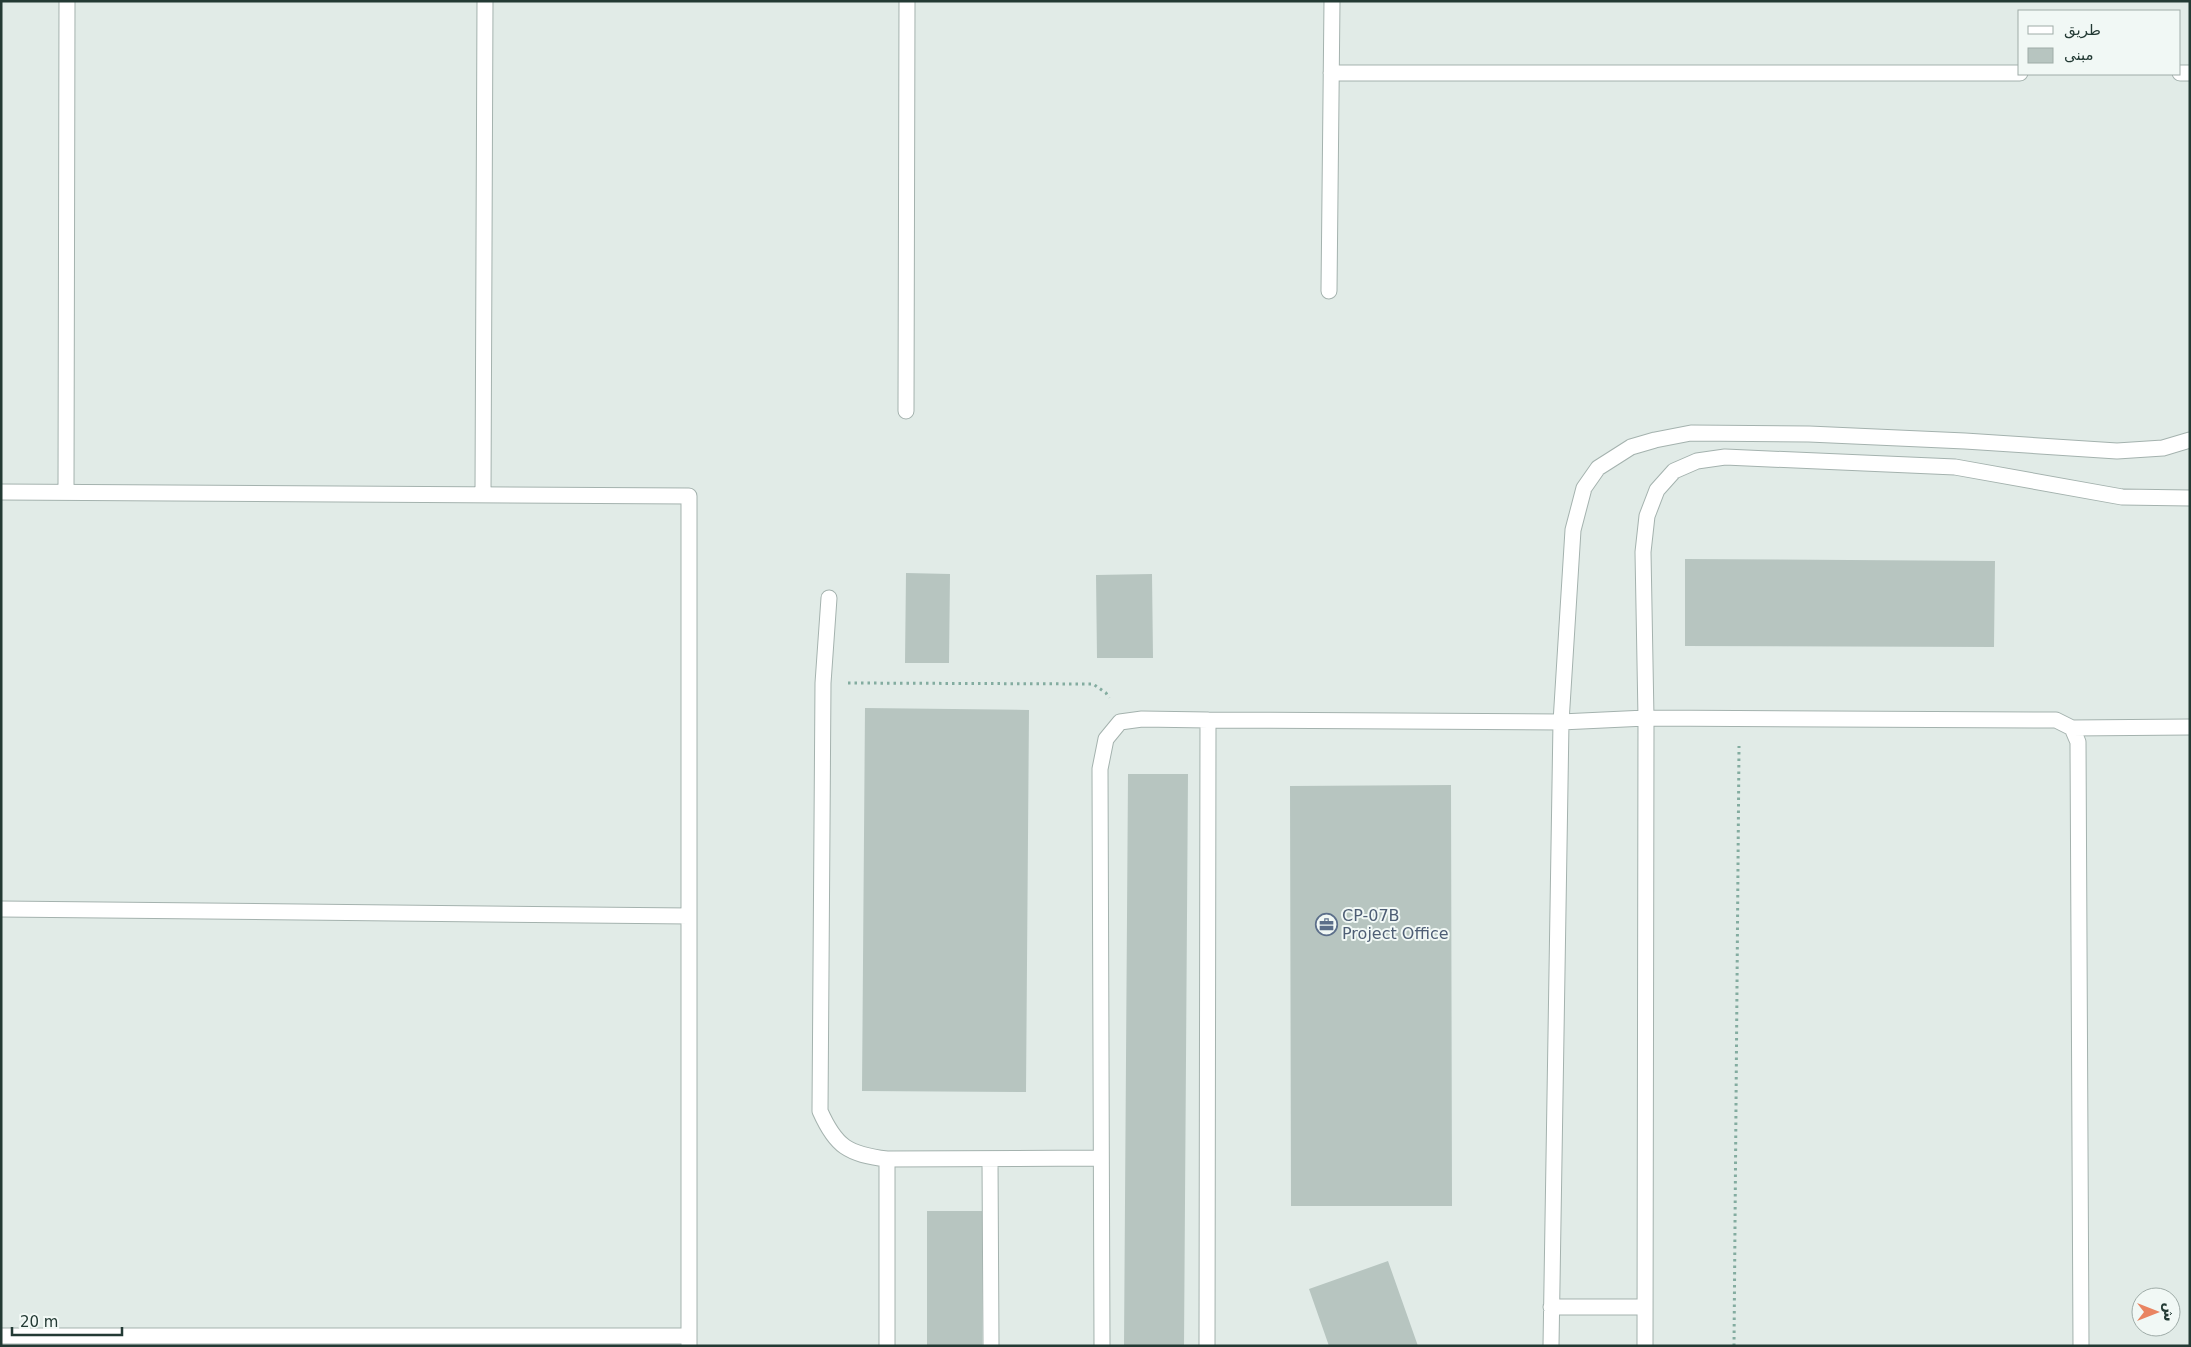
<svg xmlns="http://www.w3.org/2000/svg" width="2191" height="1347" font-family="'DejaVu Sans',Cairo,sans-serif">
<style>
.building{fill:#b7c5c0}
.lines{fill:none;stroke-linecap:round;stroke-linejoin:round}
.service-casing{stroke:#a4b2ae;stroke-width:17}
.minor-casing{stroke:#a4b2ae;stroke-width:17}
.path{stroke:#83aca0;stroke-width:3;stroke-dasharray:2.5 4;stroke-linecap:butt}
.service{stroke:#fff;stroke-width:15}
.minor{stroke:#fff;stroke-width:15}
.labels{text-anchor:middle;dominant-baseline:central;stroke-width:4;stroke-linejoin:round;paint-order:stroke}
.service-label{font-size:16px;fill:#4e5e75;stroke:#f1f8f5;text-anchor:start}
</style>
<rect width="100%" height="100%" fill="#e1ebe7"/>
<path class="building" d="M 1685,559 L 1995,561 L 1994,647 L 1685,646 Z
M 906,573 L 950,574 L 949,663 L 905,663 Z
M 1152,574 L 1153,658 L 1097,658 L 1096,575 Z
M 865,708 L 1029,710 L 1026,1092 L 862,1091 Z
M 1128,774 L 1188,774 L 1184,1346 L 1124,1346 Z
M 1451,785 L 1452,1206 L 1291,1206 L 1290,786 Z
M 927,1211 L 982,1211 L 982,1346 L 927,1346 Z
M 1388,1261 L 1418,1346 L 1329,1346 L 1309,1289 Z"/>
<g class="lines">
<defs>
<path id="service" d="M 829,598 L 823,683 L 820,1111 C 836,1147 848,1154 887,1159 L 1100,1158
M 2072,728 L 2190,727
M 990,1159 L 991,1346
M 1551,1307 L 1644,1307
M 887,1346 L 887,1159
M 1102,1346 L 1100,769 L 1106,739 L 1120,722 L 1142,719 L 1208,720
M 1207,1346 L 1208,720 L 1561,722 L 1646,718 L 2056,720 L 2072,728 L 2078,742 L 2081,1346
M 1551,1346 L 1561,722 L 1573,530 L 1584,488 L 1598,468 L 1631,447 L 1655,440 L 1691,433 L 1809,434 L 1965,441 L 2117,451 L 2163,448 L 2190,440
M 1645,1346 L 1646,718 L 1643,552 L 1647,516 L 1657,490 L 1674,471 L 1697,461 L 1725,457 L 1955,467 L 2122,497 L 2190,498"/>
<path id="minor" d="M 1331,73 L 2020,73
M 2180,73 L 2190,73
M 1329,291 L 1332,1
M 906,411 L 907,1
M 1,492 L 689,496 L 689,1346
M 66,492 L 67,1
M 483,494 L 485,1
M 1,909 L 689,916
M 1,1336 L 689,1336"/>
</defs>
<use href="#service" class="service-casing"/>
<use href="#minor" class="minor-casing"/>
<path class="path" d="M 848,683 L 1093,684 L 1106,693 L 1109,698
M 1734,1346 L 1739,746"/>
<use href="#service" class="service"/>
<use href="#minor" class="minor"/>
</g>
<defs>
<symbol id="office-ring" viewBox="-11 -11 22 22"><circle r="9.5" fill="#f1f8f5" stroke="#5c6f8a" stroke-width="1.5"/><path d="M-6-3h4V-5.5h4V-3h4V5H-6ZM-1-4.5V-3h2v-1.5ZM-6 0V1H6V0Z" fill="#5c6f8a"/></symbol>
</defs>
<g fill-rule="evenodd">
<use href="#office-ring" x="1314" y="912" width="25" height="25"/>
</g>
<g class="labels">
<g class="service-label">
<text x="1342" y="915">CP-07B<tspan x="1342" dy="18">Project Office</tspan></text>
</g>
</g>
<rect width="2191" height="1347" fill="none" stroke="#233a34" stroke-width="5"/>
<rect x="2018" y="10" width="162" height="65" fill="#f1f8f5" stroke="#9faca8"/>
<rect x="2028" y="26" width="25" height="8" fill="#ffffff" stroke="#9faca8"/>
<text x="2064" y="35" font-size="15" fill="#233a34">طريق</text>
<rect x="2028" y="48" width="25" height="15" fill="#b7c5c0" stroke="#9faca8"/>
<text x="2064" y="60" font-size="15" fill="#233a34">مبنى</text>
<g transform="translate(2156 1312) rotate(90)"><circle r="24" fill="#f1f8f5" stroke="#9faca8"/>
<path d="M0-4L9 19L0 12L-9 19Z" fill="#e98461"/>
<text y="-8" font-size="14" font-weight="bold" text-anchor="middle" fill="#233a34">ش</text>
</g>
<path d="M12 1327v8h110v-8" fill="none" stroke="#233a34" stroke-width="2.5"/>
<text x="20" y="1327" font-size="15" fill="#233a34" stroke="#f1f8f5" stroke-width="4" paint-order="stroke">20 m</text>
</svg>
